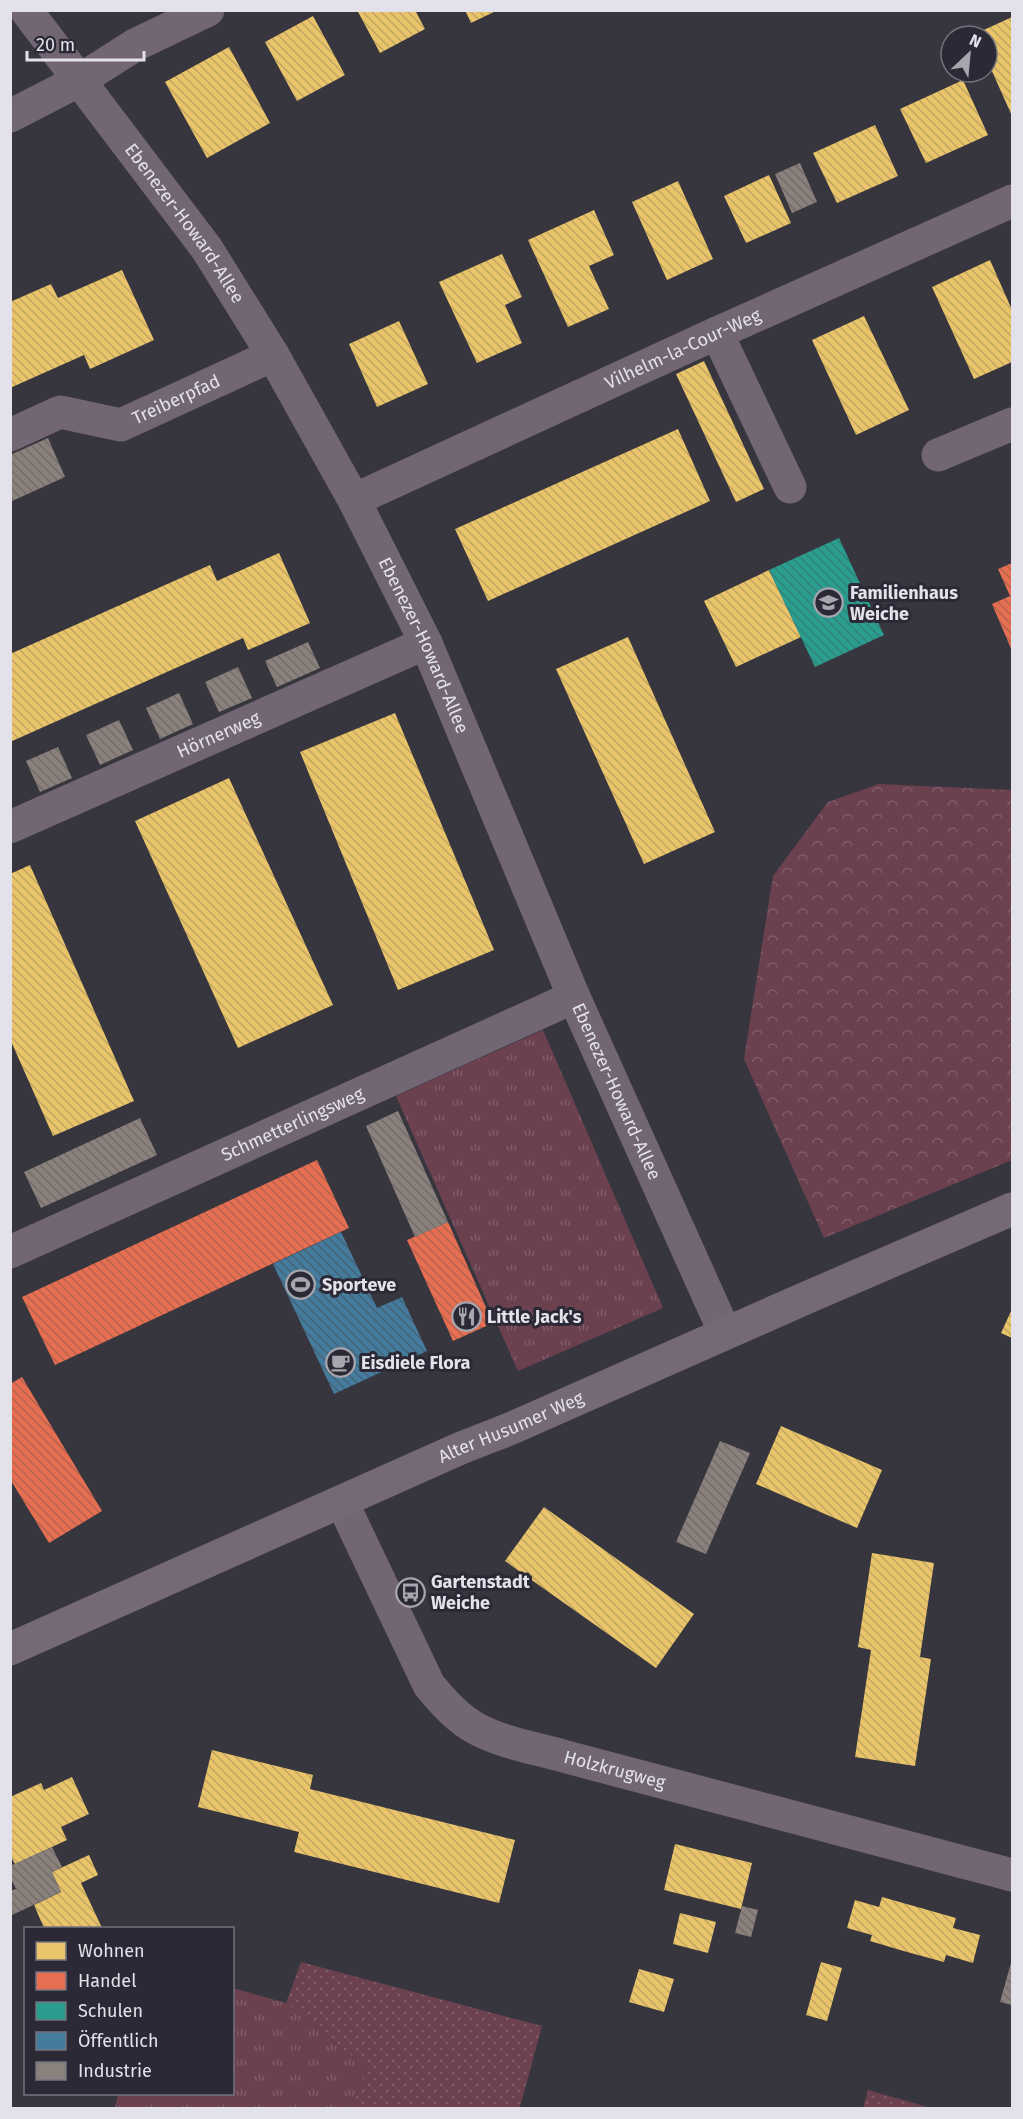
<svg xmlns="http://www.w3.org/2000/svg" width="1023" height="2119" font-family="'Fira Sans',sans-serif">
<style>
.grass{fill:url(#grass-tufts)}
.forest{fill:url(#forest-crowns)}
.garden{fill:url(#garden-dots)}
.homes{fill:url(#homes-back-hatch)}
.shops{fill:url(#shops-back-hatch)}
.schools{fill:url(#schools-back-hatch)}
.public{fill:url(#public-back-hatch)}
.industry{fill:url(#industry-back-hatch)}
.lines{fill:none;stroke-linecap:round;stroke-linejoin:round}
.street{stroke:#726674;stroke-width:33}
.secondary{stroke:#756977;stroke-width:33}
.labels{text-anchor:middle;dominant-baseline:central;stroke-width:6;stroke-linejoin:round;paint-order:stroke}
.street-label{font-size:18px;fill:#e3e2eb;stroke:#2b2936}
.poi-label{font-size:18px;font-weight:bold;fill:#e3e2eb;stroke:#2b2936;text-anchor:start}
</style>
<defs>
<pattern id="grass-tufts" width="24" height="20" patternUnits="userSpaceOnUse" patternTransform="scale(1.5)"><rect width="24" height="20" fill="#6b4150"/><path d="M3 7l-1-3M5 7V3M7 7l1-3M15 17l-1-3M17 17v-4M19 17l1-3" fill="none" stroke="#805c69"/></pattern>
<pattern id="forest-crowns" width="20" height="18" patternUnits="userSpaceOnUse" patternTransform="scale(1.5)"><rect width="20" height="18" fill="#6b4150"/><path d="M2 6a3 3 0 1 1 6 0M12 15a3 3 0 1 1 6 0" fill="none" stroke="#805c69"/></pattern>
<pattern id="garden-dots" width="8" height="8" patternUnits="userSpaceOnUse" patternTransform="scale(1.5)"><rect width="8" height="8" fill="#6b4150"/><path d="M2 2h.1M6 6h.1" fill="none" stroke="#805c69" stroke-width="1.8" stroke-linecap="round"/></pattern>
<pattern id="homes-back-hatch" width="6" height="6" patternUnits="userSpaceOnUse" patternTransform="scale(1.5)"><rect width="6" height="6" fill="#e9c46a"/><path d="M-1 5l2 2M0 0l6 6M5-1l2 2" fill="none" stroke="#c0a461"/></pattern>
<pattern id="shops-back-hatch" width="6" height="6" patternUnits="userSpaceOnUse" patternTransform="scale(1.5)"><rect width="6" height="6" fill="#e76f51"/><path d="M-1 5l2 2M0 0l6 6M5-1l2 2" fill="none" stroke="#b6624e"/></pattern>
<pattern id="schools-back-hatch" width="6" height="6" patternUnits="userSpaceOnUse" patternTransform="scale(1.5)"><rect width="6" height="6" fill="#2a9d8f"/><path d="M-1 5l2 2M0 0l6 6M5-1l2 2" fill="none" stroke="#328279"/></pattern>
<pattern id="public-back-hatch" width="6" height="6" patternUnits="userSpaceOnUse" patternTransform="scale(1.5)"><rect width="6" height="6" fill="#457b9d"/><path d="M-1 5l2 2M0 0l6 6M5-1l2 2" fill="none" stroke="#456276"/></pattern>
<pattern id="industry-back-hatch" width="6" height="6" patternUnits="userSpaceOnUse" patternTransform="scale(1.5)"><rect width="6" height="6" fill="#8a817c"/><path d="M-1 5l2 2M0 0l6 6M5-1l2 2" fill="none" stroke="#726c69"/></pattern>
</defs>
<rect width="100%" height="100%" fill="#37363e"/>
<path class="grass" d="M 543,1030 L 663,1308 L 518,1371 L 396,1096 Z
M 233,1988 L 286,2003 L 368,2069 L 350,2108 L 115,2108 L 118,2094 L 232,2094 Z"/>
<path class="forest" d="M 879,784 L 1012,790 L 1012,1160 L 824,1238 L 744,1059 L 773,876 L 828,802 Z"/>
<path class="garden" d="M 301,1962 L 542,2026 L 520,2107 L 524,2108 L 350,2108 L 368,2069 L 286,2003 Z
M 868,2090 L 931,2108 L 863,2108 Z"/>
<path class="homes" d="M 357,10 L 415,10 L 425,29 L 380,53 Z
M 465,10 L 498,10 L 471,23 Z
M 313,16 L 345,75 L 297,101 L 265,42 Z
M 1012,17 L 1012,116 L 987,60 L 987,36 L 976,36 L 975,34 Z
M 229,47 L 270,123 L 207,158 L 165,82 Z
M 963,80 L 988,135 L 926,163 L 900,109 Z
M 875,125 L 898,176 L 837,203 L 813,153 Z
M 769,175 L 791,223 L 746,243 L 724,196 Z
M 678,181 L 713,259 L 667,280 L 632,202 Z
M 594,210 L 614,255 L 589,266 L 609,309 L 568,327 L 528,240 Z
M 502,254 L 522,297 L 505,305 L 522,343 L 477,363 L 439,282 Z
M 990,260 L 1012,310 L 1012,362 L 974,379 L 932,287 Z
M 122,270 L 154,340 L 90,369 L 84,355 L 10,388 L 10,302 L 51,284 L 58,298 Z
M 864,316 L 909,410 L 856,435 L 812,340 Z
M 399,321 L 428,384 L 377,407 L 349,344 Z
M 704,361 L 764,489 L 736,502 L 676,374 Z
M 678,429 L 710,501 L 488,601 L 455,529 Z
M 279,553 L 310,623 L 248,650 L 243,638 L 10,742 L 10,654 L 210,565 L 217,581 Z
M 769,570 L 801,637 L 736,667 L 704,601 Z
M 628,637 L 715,832 L 644,864 L 556,669 Z
M 395,713 L 494,950 L 398,990 L 300,752 Z
M 229,778 L 333,1005 L 238,1048 L 135,821 Z
M 30,865 L 134,1101 L 53,1136 L 10,1039 L 10,874 Z
M 1012,1309 L 1012,1338 L 1001,1333 Z
M 781,1426 L 882,1470 L 857,1528 L 756,1484 Z
M 544,1507 L 694,1614 L 656,1668 L 505,1561 Z
M 872,1553 L 934,1563 L 920,1657 L 931,1659 L 915,1766 L 855,1757 L 871,1650 L 858,1647 Z
M 212,1750 L 313,1775 L 310,1789 L 515,1840 L 499,1903 L 294,1852 L 299,1832 L 198,1807 Z
M 72,1777 L 89,1814 L 61,1827 L 67,1840 L 15,1864 L 10,1855 L 10,1797 L 41,1783 L 44,1790 Z
M 675,1844 L 752,1863 L 741,1909 L 664,1890 Z
M 89,1855 L 98,1875 L 81,1883 L 102,1928 L 44,1928 L 34,1905 L 61,1892 L 52,1872 Z
M 882,1897 L 956,1918 L 953,1928 L 980,1935 L 973,1963 L 946,1955 L 944,1962 L 907,1952 L 870,1941 L 872,1935 L 847,1928 L 855,1900 L 879,1907 Z
M 680,1913 L 716,1922 L 708,1953 L 673,1944 Z
M 821,1962 L 842,1968 L 827,2021 L 806,2015 Z
M 639,1969 L 674,1979 L 664,2012 L 629,2002 Z"/>
<path class="shops" d="M 1012,563 L 1012,651 L 992,604 L 1010,596 L 998,569 Z
M 317,1160 L 349,1228 L 55,1365 L 22,1297 Z
M 448,1222 L 493,1323 L 453,1341 L 407,1240 Z
M 22,1377 L 102,1511 L 49,1543 L 10,1479 L 10,1384 Z"/>
<path class="schools" d="M 839,538 L 884,635 L 815,667 L 769,570 Z"/>
<path class="public" d="M 341,1232 L 377,1308 L 402,1297 L 427,1351 L 334,1394 L 273,1264 Z"/>
<path class="industry" d="M 800,163 L 817,202 L 792,213 L 775,174 Z
M 48,438 L 65,477 L 10,502 L 10,455 Z
M 308,642 L 320,668 L 277,687 L 265,661 Z
M 238,667 L 252,698 L 219,712 L 205,682 Z
M 179,693 L 193,724 L 160,739 L 146,708 Z
M 119,720 L 133,750 L 100,765 L 86,735 Z
M 58,747 L 72,778 L 40,792 L 26,761 Z
M 398,1111 L 448,1222 L 415,1237 L 366,1126 Z
M 140,1118 L 157,1155 L 41,1208 L 24,1172 Z
M 720,1441 L 750,1453 L 706,1554 L 676,1542 Z
M 52,1847 L 62,1867 L 52,1872 L 61,1892 L 12,1915 L 10,1910 L 10,1891 L 16,1889 L 10,1877 L 10,1866 Z
M 742,1906 L 758,1910 L 751,1937 L 735,1933 Z
M 1012,1959 L 1012,2005 L 1000,2002 Z"/>
<g class="lines">
<g class="street">
<path id="s1" d="M 26,10 L 207,249 L 273,355 L 354,500 L 426,643 L 574,997 L 725,1333"/>
<path d="M 10,116 L 80,80 L 135,45 L 208,10"/>
<path d="M 717,333 L 790,487"/>
<path id="s2" d="M 10,435 L 60,412 L 121,425 L 273,355"/>
<path d="M 938,455 L 1012,424"/>
<path id="s3" d="M 354,500 L 717,333 L 1012,201"/>
<path id="s4" d="M 10,827 L 426,643"/>
<path id="s5" d="M 10,1252 L 574,997"/>
<path id="s6" d="M 342,1502 L 429,1685 C 443,1702 458,1719 477,1729 C 503,1743 535,1748 563,1756 L 1012,1875"/>
</g>
<path class="secondary" id="s7" d="M 10,1649 L 461,1448 L 512,1428 L 799,1301 L 1012,1209"/>
</g>
<defs>
<symbol id="school-ring" viewBox="-11 -11 22 22"><circle r="9.5" fill="#2b2936" stroke="#a7a6ae" stroke-width="1.5"/><path d="M0-5L7-2L0 1L-7-2ZM-4 1L0 2.5L4 1V4Q0 6-4 4Z" fill="#a7a6ae"/></symbol>
<symbol id="stadium-ring" viewBox="-11 -11 22 22"><circle r="9.5" fill="#2b2936" stroke="#a7a6ae" stroke-width="1.5"/><path d="M0-5a6.5 5 0 1 0 0 10a6.5 5 0 1 0 0-10ZM-3.5-1.8h7v3.6h-7Z" fill="#a7a6ae"/></symbol>
<symbol id="restaurant-ring" viewBox="-11 -11 22 22"><circle r="9.5" fill="#2b2936" stroke="#a7a6ae" stroke-width="1.5"/><path d="M-5-6h1v4h1v-4h1v4h1v-4h1v5L-1.5 .5V6h-2V.5L-5-1ZM5-6V6H3V1.5H1.5Q1.5-4 5-6Z" fill="#a7a6ae"/></symbol>
<symbol id="cafe-ring" viewBox="-11 -11 22 22"><circle r="9.5" fill="#2b2936" stroke="#a7a6ae" stroke-width="1.5"/><path d="M-5.5-4.5H6V0H3Q3 3.5 0 3.5H-2.5Q-5.5 3.5-5.5 0ZM3-3.2v2h1.7v-2ZM-6 4.5H4V6H-6Z" fill="#a7a6ae"/></symbol>
<symbol id="bus-ring" viewBox="-11 -11 22 22"><circle r="9.5" fill="#2b2936" stroke="#a7a6ae" stroke-width="1.5"/><path d="M-5-6H5V4H4V6H2V4H-2V6H-4V4H-5ZM-3.5-4V0h7V-4ZM-3.5 1.2v1.5H-2V1.2ZM2 1.2v1.5H3.5V1.2Z" fill="#a7a6ae"/></symbol>
</defs>
<g fill-rule="evenodd">
<use href="#school-ring" x="812" y="586" width="33" height="33"/>
<use href="#stadium-ring" x="284" y="1268" width="33" height="33"/>
<use href="#restaurant-ring" x="450" y="1300" width="33" height="33"/>
<use href="#cafe-ring" x="324" y="1346" width="33" height="33"/>
<use href="#bus-ring" x="394" y="1576" width="33" height="33"/>
</g>
<g class="labels">
<g class="street-label">
<text stroke="none"><textPath href="#s1" startOffset="266">Ebenezer-Howard-Allee</textPath></text>
<text stroke="none"><textPath href="#s3" startOffset="362">Vilhelm-la-Cour-Weg</textPath></text>
<text stroke="none"><textPath href="#s2" startOffset="178">Treiberpfad</textPath></text>
<text stroke="none"><textPath href="#s1" startOffset="752">Ebenezer-Howard-Allee</textPath></text>
<text stroke="none"><textPath href="#s4" startOffset="228">Hörnerweg</textPath></text>
<text stroke="none"><textPath href="#s1" startOffset="1238">Ebenezer-Howard-Allee</textPath></text>
<text stroke="none"><textPath href="#s5" startOffset="310">Schmetterlingsweg</textPath></text>
<text stroke="none"><textPath href="#s7" startOffset="548">Alter Husumer Weg</textPath></text>
<text stroke="none"><textPath href="#s6" startOffset="412">Holzkrugweg</textPath></text>
</g>
<g class="poi-label">
<text x="850" y="593">Familienhaus<tspan x="850" dy="21">Weiche</tspan></text>
<text x="322" y="1285">Sporteve</text>
<text x="487" y="1317">Little Jack's</text>
<text x="361" y="1363">Eisdiele Flora</text>
<text x="431" y="1582">Gartenstadt<tspan x="431" dy="21">Weiche</tspan></text>
</g>
</g>
<rect width="1023" height="2119" fill="none" stroke="#e3e2eb" stroke-width="24"/>
<rect x="24" y="1927" width="210" height="168" fill="#2b2936" stroke="#75737e" stroke-width="1.5"/>
<rect x="36" y="1942" width="30" height="18" fill="#e9c46a" stroke="#75737e" stroke-width="1.5"/>
<text x="78" y="1957" font-size="18" fill="#e3e2eb">Wohnen</text>
<rect x="36" y="1972" width="30" height="18" fill="#e76f51" stroke="#75737e" stroke-width="1.5"/>
<text x="78" y="1987" font-size="18" fill="#e3e2eb">Handel</text>
<rect x="36" y="2002" width="30" height="18" fill="#2a9d8f" stroke="#75737e" stroke-width="1.5"/>
<text x="78" y="2017" font-size="18" fill="#e3e2eb">Schulen</text>
<rect x="36" y="2032" width="30" height="18" fill="#457b9d" stroke="#75737e" stroke-width="1.5"/>
<text x="78" y="2047" font-size="18" fill="#e3e2eb">Öffentlich</text>
<rect x="36" y="2062" width="30" height="18" fill="#8a817c" stroke="#75737e" stroke-width="1.5"/>
<text x="78" y="2077" font-size="18" fill="#e3e2eb">Industrie</text>
<g transform="translate(969 54) rotate(26)"><circle r="28" fill="#2b2936" stroke="#75737e" stroke-width="1.5"/>
<path d="M0-4.5L10 22L0 15L-10 22Z" fill="#a7a6ae"/>
<text y="-9" font-size="16" font-weight="bold" text-anchor="middle" fill="#e3e2eb">N</text>
</g>
<path d="M27 51v9h117v-9" fill="none" stroke="#e3e2eb" stroke-width="3"/>
<text x="36" y="51" font-size="18" fill="#e3e2eb" stroke="#2b2936" stroke-width="4.5" paint-order="stroke">20 m</text>
</svg>
